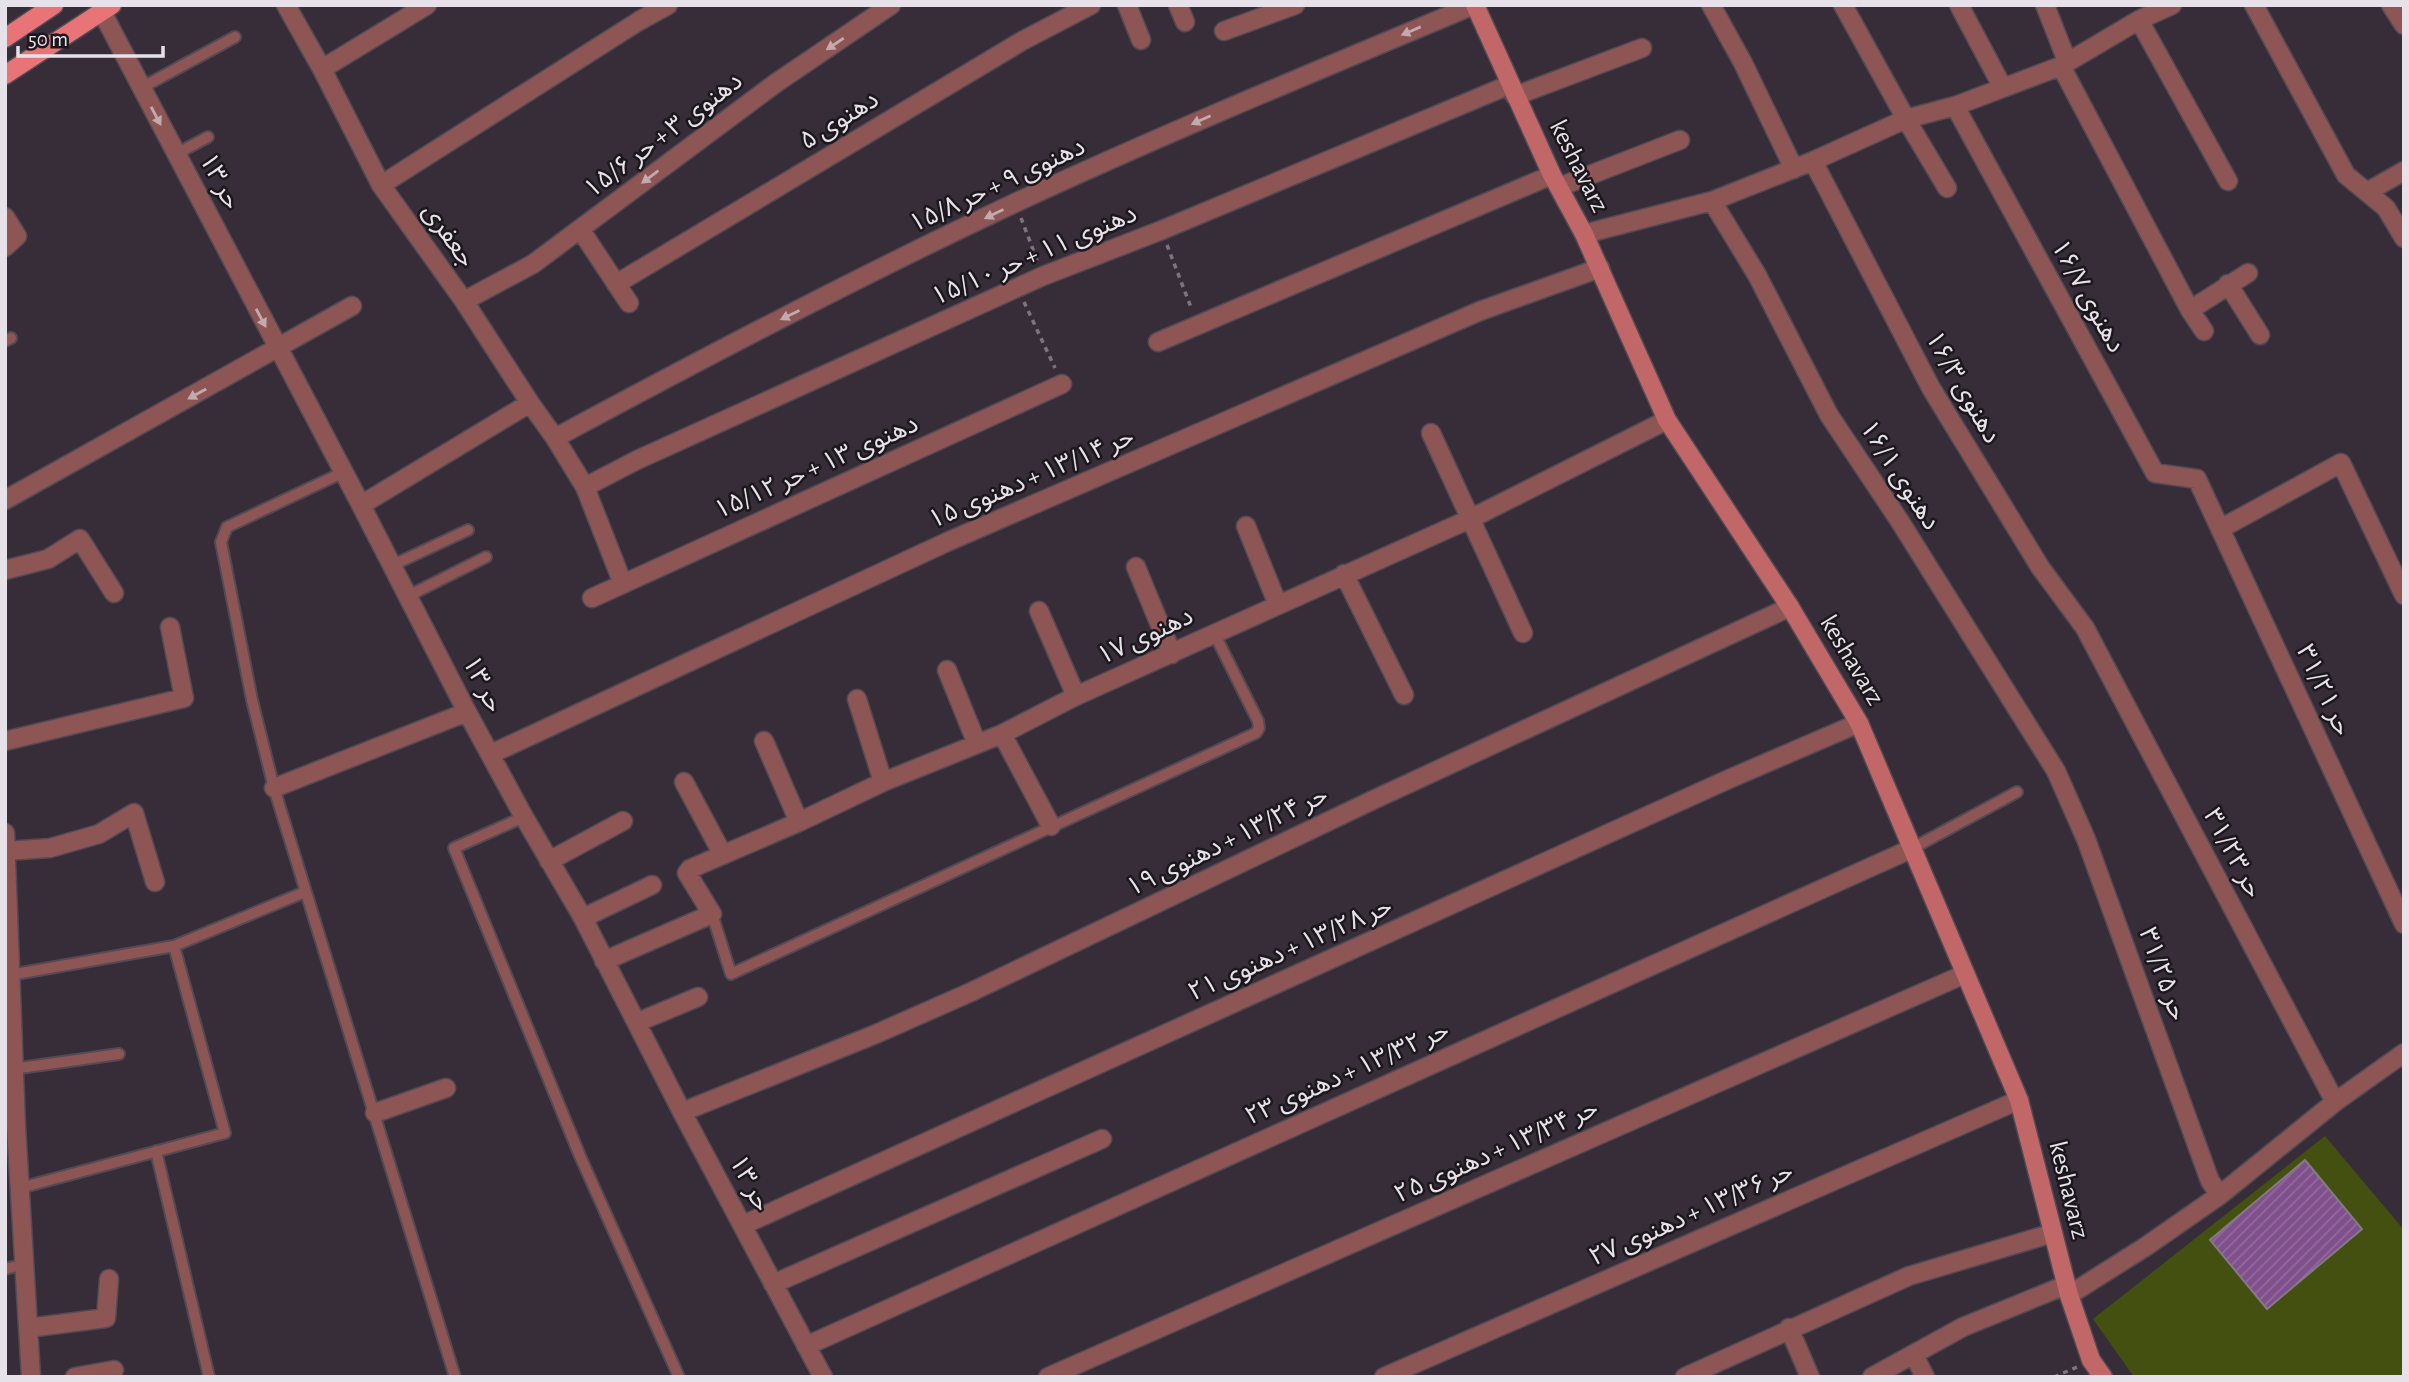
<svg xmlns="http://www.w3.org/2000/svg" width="2409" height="1382" font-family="'Alegreya Sans','Noto Sans Arabic',sans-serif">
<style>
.green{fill:#44500f}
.building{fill:url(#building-hatch);stroke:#847a86;stroke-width:2}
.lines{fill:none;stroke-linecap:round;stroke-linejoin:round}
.lane-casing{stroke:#524a54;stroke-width:14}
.street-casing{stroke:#524a54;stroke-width:21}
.secondary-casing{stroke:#524a54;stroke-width:21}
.primary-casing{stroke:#524a54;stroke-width:21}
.path{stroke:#7c747e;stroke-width:3.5;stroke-dasharray:5 5;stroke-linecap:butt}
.lane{stroke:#8e5555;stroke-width:10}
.street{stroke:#8e5555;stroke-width:18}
.secondary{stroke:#c16768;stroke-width:18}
.primary{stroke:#e87477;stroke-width:18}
.oneway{fill:#c3aaae}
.labels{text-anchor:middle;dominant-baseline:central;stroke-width:5;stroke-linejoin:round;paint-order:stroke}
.street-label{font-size:26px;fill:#e7e2e9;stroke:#1b171c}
</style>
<defs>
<pattern id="building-hatch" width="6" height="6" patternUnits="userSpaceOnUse" patternTransform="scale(1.75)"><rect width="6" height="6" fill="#80508d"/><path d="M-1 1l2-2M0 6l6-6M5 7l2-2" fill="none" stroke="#92699d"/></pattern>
</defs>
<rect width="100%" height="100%" fill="#362d38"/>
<path class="green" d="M 2325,1136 L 2404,1230 L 2404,1377 L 2134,1377 L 2093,1319 Z"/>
<path class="building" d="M 2305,1160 L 2362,1229 L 2267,1309 L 2210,1240 Z"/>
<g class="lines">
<defs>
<path id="lane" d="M 141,88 L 235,37
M 176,154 L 208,137
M 5,341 L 11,338
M 344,472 L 227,527 L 221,542 L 252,700 L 274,788 L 455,1377
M 393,565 L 468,530
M 408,596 L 486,557
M 524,817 L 454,848 L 580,1156 L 679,1377
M 1911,849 L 2017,792
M 712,914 L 731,974 L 1256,733 L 1259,728 L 1258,721 L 1214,633
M 10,975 L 174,946 L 305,892
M 13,1069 L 119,1054
M 156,1151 L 209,1377
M 20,1188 L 225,1133 L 174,946
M 5,1269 L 25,1264"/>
<path id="street" d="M 286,5 L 322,69 L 381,185 L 464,301 L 530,403 L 555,438 L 585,487 L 623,584
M 1127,5 L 1141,40
M 1178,5 L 1185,22
M 1711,5 L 1743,63 L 1794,169
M 1843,5 L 1906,119 L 1947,188
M 1959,5 L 2003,88
M 2045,5 L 2067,61
M 2254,5 L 2346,175 L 2386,208 L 2404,238
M 2391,5 L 2404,25
M 102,12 L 361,505 L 467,712 L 524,817 L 583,918 L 682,1112 L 823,1377
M 2139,20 L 2228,181
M 1224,31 L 1295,5
M 2061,66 L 2190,310 L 2204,331
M 322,69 L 427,5
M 1515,96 L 1642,48
M 1955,106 L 2155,473 L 2197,479 L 2404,924
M 1813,161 L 1931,388 L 2040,567 L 2085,628 L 2335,1102
M 381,185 L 639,21 L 668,5
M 1559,187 L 1680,140
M 2367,192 L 2404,171
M 1712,201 L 1757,275 L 1829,415 L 1899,520 L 2056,771 L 2086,839 L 2210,1181 L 2220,1195
M 5,217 L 17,236 L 5,247
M 580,229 L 629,303
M 1584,234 L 1712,201 L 1813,161 L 1906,119 L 1955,106 L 2061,66 L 2139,20 L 2172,5
M 616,284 L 1022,41 L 1091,5
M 2228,284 L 2260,335
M 464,301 L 533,264 L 776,83 L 891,5
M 2190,310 L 2248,273
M 1158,342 L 1552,175
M 1431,433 L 1523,633
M 555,438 C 707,356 861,275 1017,202 C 1168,132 1321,69 1474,5
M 585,487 L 637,460 L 1043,276 L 1162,230 L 1509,85
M 5,500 L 352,306
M 361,505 L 530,403
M 1246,526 L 1278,605
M 2220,529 L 2341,463 L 2404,595
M 1136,567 L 1172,654
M 5,570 L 48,559 L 80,539 L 114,593
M 1344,574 L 1404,695
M 592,598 L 1062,384
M 1039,611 L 1076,696
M 947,670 L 977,744
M 857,699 L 883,782
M 1002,734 L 1051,826
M 5,741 L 184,698 L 170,627
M 764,741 L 799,822
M 491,754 L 947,542 L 1480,311 L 1600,268
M 684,782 L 723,855
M 274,788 L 467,712
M 5,833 L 16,1126 L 31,1377
M 6,851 L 50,848 L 99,834 L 134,813 L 155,882
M 549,861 L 623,821
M 583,918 L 652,885
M 604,961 L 712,914 L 687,873 L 690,869 L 799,822 L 883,782 L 1002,734 L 1076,696 L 1472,518 L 1667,420
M 638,1022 L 698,997
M 682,1112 L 876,1034 L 971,992 L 1373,800 L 1790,607
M 375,1113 L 446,1088
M 743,1225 L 1729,779 L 1859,723
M 773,1284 L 1102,1139
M 2069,1295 L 2145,1247 L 2220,1195 L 2335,1102 L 2404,1053
M 28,1328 L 106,1318 L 109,1279
M 1789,1328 L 1810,1377
M 806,1346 L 1911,849
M 1914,1355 L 1925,1377
M 75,1377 L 114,1370
M 1048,1377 L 1965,974
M 1384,1377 L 2019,1100
M 1685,1377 L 1909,1276 L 2053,1233
M 1872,1377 L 1963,1327 L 2066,1285"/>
<path id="secondary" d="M 1475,5 L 1552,175 L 1584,234 L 1667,420 L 1790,607 L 1859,723 L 2019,1100 L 2069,1295 L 2091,1360 L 2103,1377"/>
<path id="primary" d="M 5,38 L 54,5
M 5,75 L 112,5"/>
</defs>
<use href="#lane" class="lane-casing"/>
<use href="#street" class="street-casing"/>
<use href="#secondary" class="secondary-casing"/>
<use href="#primary" class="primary-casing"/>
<path class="path" d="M 1021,218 L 1037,260
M 1167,245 L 1192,310
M 1024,302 L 1055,368
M 2054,1377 L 2077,1367"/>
<use href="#lane" class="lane"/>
<use href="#street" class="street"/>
<use href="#secondary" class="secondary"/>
<use href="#primary" class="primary"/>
</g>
<defs><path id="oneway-solid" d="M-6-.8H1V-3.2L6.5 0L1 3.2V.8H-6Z" transform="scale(1.75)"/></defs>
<g class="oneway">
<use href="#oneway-solid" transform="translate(1411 31) rotate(157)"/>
<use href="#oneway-solid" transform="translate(835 44) rotate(146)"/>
<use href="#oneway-solid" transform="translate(156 116) rotate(62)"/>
<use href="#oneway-solid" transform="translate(1201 120) rotate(156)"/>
<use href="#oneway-solid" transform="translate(650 177) rotate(143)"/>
<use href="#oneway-solid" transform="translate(994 214) rotate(154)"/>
<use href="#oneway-solid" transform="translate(790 315) rotate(154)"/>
<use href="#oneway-solid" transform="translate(261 318) rotate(62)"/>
<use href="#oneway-solid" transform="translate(197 394) rotate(151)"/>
</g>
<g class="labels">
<g class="street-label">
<text transform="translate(839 120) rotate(-32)">دهنوی ۵</text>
<text transform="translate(663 135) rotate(-37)">دهنوی ۳ + حر ۱۵/۶</text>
<text transform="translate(1579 166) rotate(63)">keshavarz</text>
<text transform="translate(220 181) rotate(62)">حر ۱۳</text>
<text transform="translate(997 185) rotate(-25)">دهنوی ۹ + حر ۱۵/۸</text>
<text transform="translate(449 235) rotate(55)">جعفری</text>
<text transform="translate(1034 255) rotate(-23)">دهنوی ۱۱ + حر ۱۵/۱۰</text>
<text transform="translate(2088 296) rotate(61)">دهنوی ۱۶/۷</text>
<text transform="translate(1963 387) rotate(60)">دهنوی ۱۶/۳</text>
<text transform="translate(816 467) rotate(-24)">دهنوی ۱۳ + حر ۱۵/۱۲</text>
<text transform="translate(1900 475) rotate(57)">دهنوی ۱۶/۱</text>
<text transform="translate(1031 478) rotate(-23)">حر ۱۳/۱۴ + دهنوی ۱۵</text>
<text transform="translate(1145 636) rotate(-25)">دهنوی ۱۷</text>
<text transform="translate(1852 660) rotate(59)">keshavarz</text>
<text transform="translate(483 684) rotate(63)">حر ۱۳</text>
<text transform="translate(2324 690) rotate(65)">حر ۳۱/۲۱</text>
<text transform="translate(1227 841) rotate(-26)">حر ۱۳/۲۴ + دهنوی ۱۹</text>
<text transform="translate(2233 853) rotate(62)">حر ۳۱/۲۳</text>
<text transform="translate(1290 949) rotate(-24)">حر ۱۳/۲۸ + دهنوی ۲۱</text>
<text transform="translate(2163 974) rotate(70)">حر ۳۱/۲۵</text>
<text transform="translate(1347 1073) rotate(-24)">حر ۱۳/۳۲ + دهنوی ۲۳</text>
<text transform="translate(1496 1151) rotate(-24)">حر ۱۳/۳۴ + دهنوی ۲۵</text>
<text transform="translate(750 1183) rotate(62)">حر ۱۳</text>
<text transform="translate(2069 1190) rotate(76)">keshavarz</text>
<text transform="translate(1691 1214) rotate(-24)">حر ۱۳/۳۶ + دهنوی ۲۷</text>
</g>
</g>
<rect width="2409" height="1382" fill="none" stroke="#e7e2e9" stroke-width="14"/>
<path d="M18 46v10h145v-10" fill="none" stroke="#e7e2e9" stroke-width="3.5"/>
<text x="28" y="46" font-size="21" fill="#e7e2e9" stroke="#1b171c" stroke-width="5" paint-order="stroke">50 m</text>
</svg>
